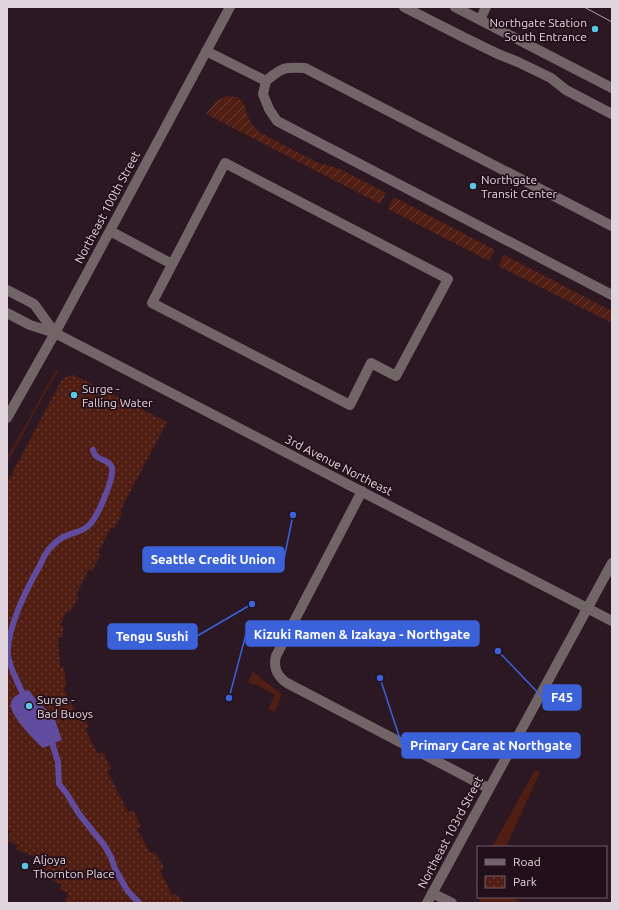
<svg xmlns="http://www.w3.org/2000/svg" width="619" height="910" font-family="Ubuntu,sans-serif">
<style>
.grass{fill:#511e13}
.park{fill:url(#park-dots)}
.garden{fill:url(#garden-furrows)}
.water{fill:#604b9e}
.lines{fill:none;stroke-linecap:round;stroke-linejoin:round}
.stream{stroke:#604b9e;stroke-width:6}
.minor{stroke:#726567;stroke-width:10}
.tram{stroke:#ad9da6;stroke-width:1}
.poi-dot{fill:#59c8e4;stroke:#210f1a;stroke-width:1.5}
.labels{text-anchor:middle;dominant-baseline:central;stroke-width:3.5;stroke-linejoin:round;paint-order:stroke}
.poi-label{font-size:12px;fill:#e3d5dd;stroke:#210f1a;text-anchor:start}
.street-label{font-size:12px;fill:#e3d5dd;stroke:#210f1a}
.leader{fill:none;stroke:#3b62d9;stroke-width:1.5}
.callout-dot{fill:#3b62d9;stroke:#210f1a;stroke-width:1.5}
.callout{fill:#3b62d9;stroke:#3b62d9;stroke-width:1.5}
.callout-label{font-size:13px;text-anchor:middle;font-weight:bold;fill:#fff}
</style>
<defs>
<pattern id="park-dots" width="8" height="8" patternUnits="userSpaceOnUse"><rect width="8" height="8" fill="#511e13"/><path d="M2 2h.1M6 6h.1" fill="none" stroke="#6a3e35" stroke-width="1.8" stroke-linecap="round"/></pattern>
<pattern id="garden-furrows" width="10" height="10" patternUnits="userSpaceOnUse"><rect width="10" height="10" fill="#511e13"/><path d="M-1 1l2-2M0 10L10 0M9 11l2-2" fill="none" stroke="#6a3e35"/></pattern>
</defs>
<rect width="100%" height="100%" fill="#2b1823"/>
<path class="grass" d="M 56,370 L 58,372 L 50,384 L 7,463 L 7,458 Z
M 253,672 L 259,676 L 259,677 L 282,694 L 275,712 L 268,709 L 275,695 L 255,684 L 254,685 L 248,682 Z
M 535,770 L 540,772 L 506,847 L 492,847 Z
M 478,873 L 478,897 L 512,897 L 522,903 L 481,903 C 475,893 475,885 478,873 Z"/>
<path class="park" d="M 74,375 L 167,422 L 120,511 L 122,513 L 114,529 L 111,527 L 98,553 L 101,554 L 92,571 L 89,569 L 76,595 L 79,596 L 70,612 L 67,611 L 60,625 L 63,626 L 63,637 L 58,638 L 60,667 L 64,667 L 66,686 L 63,688 L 76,712 L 81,710 L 89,727 L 85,729 L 98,754 L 103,752 L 111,769 L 107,771 L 128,812 L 133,810 L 141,826 L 137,829 L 150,853 L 155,852 L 164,868 L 160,871 L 172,895 L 176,894 L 184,903 L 64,903 L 69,894 L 60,889 L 62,885 L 50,879 L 52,873 L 43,868 L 44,864 L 34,859 L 35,857 L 16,849 L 18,845 L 8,841 L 9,838 L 8,837 L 11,831 L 7,829 L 7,483 L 61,381 L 67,376 Z"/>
<path class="garden" d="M 227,96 L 236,97 L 240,99 L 245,106 L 247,115 L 251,123 L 259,132 L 316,162 L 340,169 L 386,193 L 380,204 L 206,114 L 216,101 Z
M 394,197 L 495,250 L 489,261 L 388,209 Z
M 504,255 L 612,311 L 612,323 L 498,266 Z"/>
<path class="water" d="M 29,690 L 37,701 L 54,717 L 62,740 L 43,748 C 35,741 7,713 11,702 C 13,695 23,692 29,690 Z"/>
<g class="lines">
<path class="stream" d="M 25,700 C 20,684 10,671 8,655 C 6,630 27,588 39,567 C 42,561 45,553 50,548 C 55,543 59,538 66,536 C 74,532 82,532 88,526 C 97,519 114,479 112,468 C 110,460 101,461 96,456 C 94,454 94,452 93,450
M 50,736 L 58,762 L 59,784 L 67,794 L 79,814 L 104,845 L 111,857 L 115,869 L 127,890 L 139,903"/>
<path class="minor" d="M 404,7 L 463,37 L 498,54 L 518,62 L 551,78 L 566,90 L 612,114
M 455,7 L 612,88
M 480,20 L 486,7
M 206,51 L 266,81
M 225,163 L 448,279 L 396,376 L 371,363 L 350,405 L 152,303 Z
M 612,226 L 305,68 C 285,67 282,67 266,81 L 263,94 L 269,109 L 277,121 L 612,295
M 110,231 L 172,264
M 7,290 L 34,304 L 55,333
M 7,313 L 30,325 L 55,333 L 612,621
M 7,418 L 55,333 L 230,7
M 362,491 L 276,656 C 273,668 277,676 287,683 L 488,788
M 432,893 L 452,903
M 427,903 L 612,563"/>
<path class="tram" d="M 584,7 L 612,22"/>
</g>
<g class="poi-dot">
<circle cx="595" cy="29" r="4"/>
<circle cx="473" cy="186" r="4"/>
<circle cx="74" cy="395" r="4"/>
<circle cx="29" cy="706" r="4"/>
<circle cx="25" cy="866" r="4"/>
</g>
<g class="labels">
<g class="poi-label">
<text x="587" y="22" text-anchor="end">Northgate Station<tspan x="587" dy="14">South Entrance</tspan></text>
<text x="481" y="179">Northgate<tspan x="481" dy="14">Transit Center</tspan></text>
<text x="82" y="388">Surge -<tspan x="82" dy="14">Falling Water</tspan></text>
<text x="37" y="699">Surge -<tspan x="37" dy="14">Bad Buoys</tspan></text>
<text x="33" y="859">Aljoya<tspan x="33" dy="14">Thornton Place</tspan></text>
</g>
<g class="street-label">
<text transform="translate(107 207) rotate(-62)">Northeast 100th Street</text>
<text transform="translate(339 465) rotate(27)">3rd Avenue Northeast</text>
<text transform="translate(450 832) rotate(-62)">Northeast 103rd Street</text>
</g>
</g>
<path class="leader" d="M293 515L284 559M229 698L246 634M252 604L197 636M498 651L543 698M380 678L402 745"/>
<g class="callout-dot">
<circle cx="293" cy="515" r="4"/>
<circle cx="229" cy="698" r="4"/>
<circle cx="252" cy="604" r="4"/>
<circle cx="498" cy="651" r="4"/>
<circle cx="380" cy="678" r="4"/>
</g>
<g class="callout">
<rect x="143" y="547" width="141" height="25" rx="4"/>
<rect x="246" y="621" width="233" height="25" rx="4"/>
<rect x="108" y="624" width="89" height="25" rx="4"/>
<rect x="543" y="685" width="38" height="25" rx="4"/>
<rect x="402" y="733" width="178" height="25" rx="4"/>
</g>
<g class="callout-label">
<text x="213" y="564">Seattle Credit Union</text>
<text x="362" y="639">Kizuki Ramen &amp; Izakaya - Northgate</text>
<text x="152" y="641">Tengu Sushi</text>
<text x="562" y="702">F45</text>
<text x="491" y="750">Primary Care at Northgate</text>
</g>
<rect width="619" height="910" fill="none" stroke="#e3d5dd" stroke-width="16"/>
<rect x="477" y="846" width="130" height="52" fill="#210f1a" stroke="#6f5e68"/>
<rect x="485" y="859" width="20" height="6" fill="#726567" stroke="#6f5e68"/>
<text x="513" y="866" font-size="12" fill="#e3d5dd">Road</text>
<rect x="485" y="876" width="20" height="12" fill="url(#park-dots)" stroke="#6f5e68"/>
<text x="513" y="886" font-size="12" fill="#e3d5dd">Park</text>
</svg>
